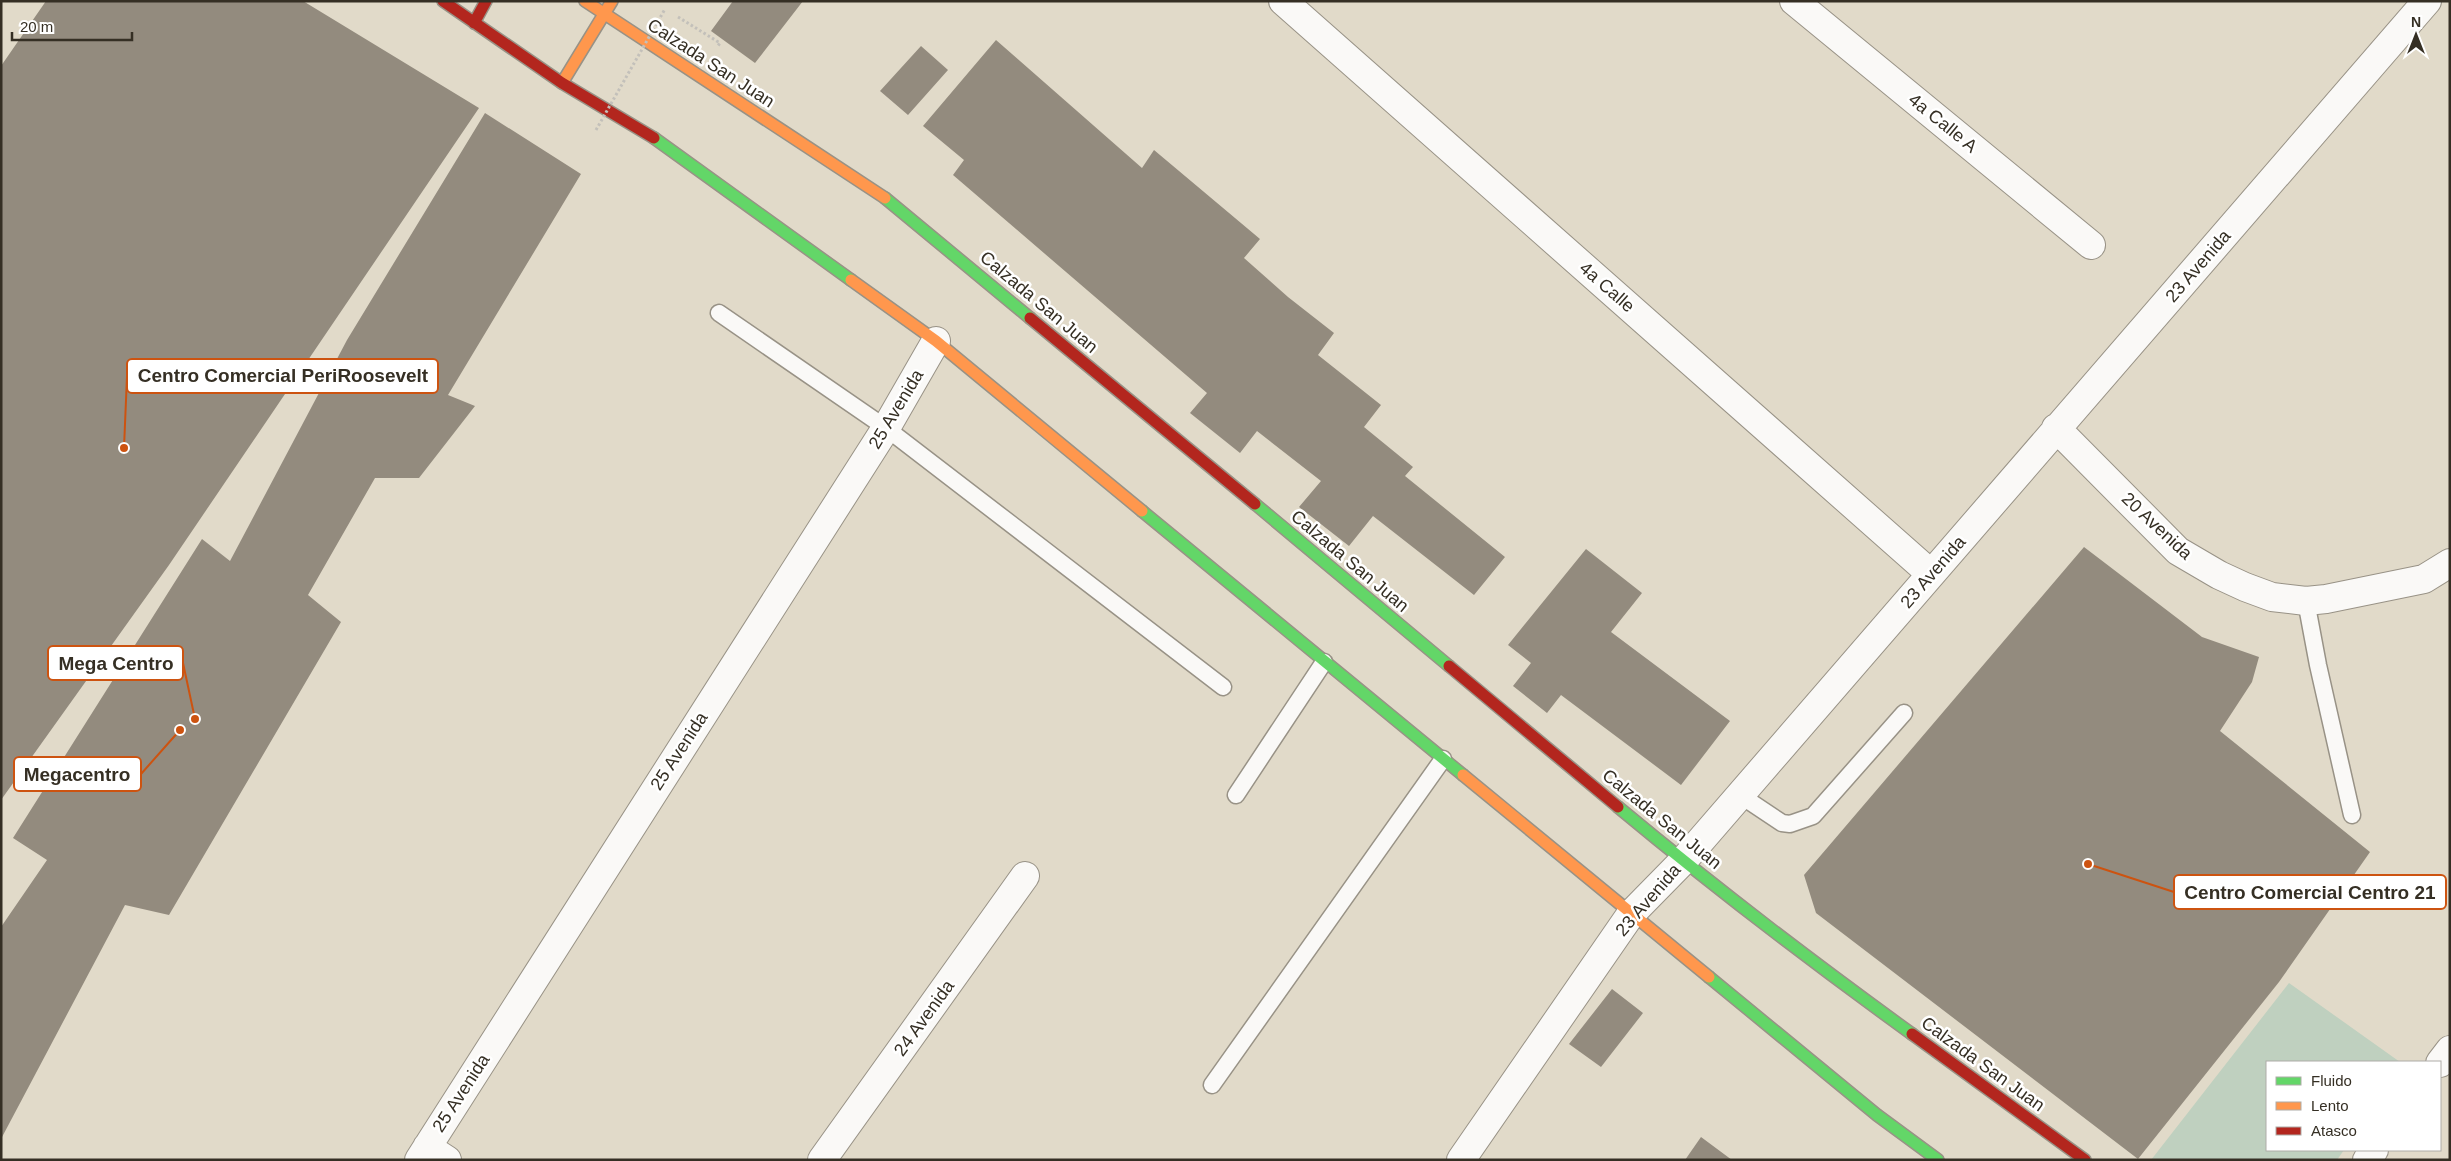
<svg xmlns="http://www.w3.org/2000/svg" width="2451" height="1161" font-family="Arial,sans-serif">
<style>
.green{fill:#bfd0bf}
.building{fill:#938b7e}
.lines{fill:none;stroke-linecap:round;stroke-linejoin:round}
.lane-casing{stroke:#989286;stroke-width:19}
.street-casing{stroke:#989286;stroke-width:30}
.fast-casing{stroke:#989286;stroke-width:14}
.slow-casing{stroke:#989286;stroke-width:14}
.jam-casing{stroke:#989286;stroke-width:14}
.path{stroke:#c3c0ba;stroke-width:3;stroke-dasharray:2.5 2.5;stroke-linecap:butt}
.lane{stroke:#faf9f7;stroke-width:16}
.street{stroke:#faf9f7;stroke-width:28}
.fast{stroke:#63d668;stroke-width:11}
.slow{stroke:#ff974d;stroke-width:11}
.jam{stroke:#b3261e;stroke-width:11}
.path-bridge{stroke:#c3c0ba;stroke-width:3;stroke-dasharray:2.5 2.5;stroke-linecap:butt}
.labels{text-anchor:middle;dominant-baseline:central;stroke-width:5;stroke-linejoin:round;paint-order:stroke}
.street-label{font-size:18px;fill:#352f24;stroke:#fff}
.leader{fill:none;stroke:#cd5310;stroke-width:2}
.callout-dot{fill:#cd5310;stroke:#fff;stroke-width:2}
.callout{fill:#fff;stroke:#cd5310;stroke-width:2}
.callout-label{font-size:19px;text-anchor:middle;font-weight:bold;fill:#352f24}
</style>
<rect width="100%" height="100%" fill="#e1dac9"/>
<path class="green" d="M 2289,983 L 2400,1062 L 2267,1062 L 2267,1150 L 2344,1150 L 2337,1160 L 2151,1160 Z"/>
<path class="building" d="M 46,1 L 303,1 L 479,108 L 169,565 L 1,800 L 1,66 Z
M 733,1 L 803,1 L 755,63 L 711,31 Z
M 996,40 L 1142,168 L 1154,150 L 1260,239 L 1244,258 L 1288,297 L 1334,333 L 1318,355 L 1381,405 L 1364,427 L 1413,467 L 1405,476 L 1505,557 L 1474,595 L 1373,516 L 1349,546 L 1299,507 L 1321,481 L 1257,431 L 1240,453 L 1190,413 L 1207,393 L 953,175 L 964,160 L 923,126 Z
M 921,46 L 948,70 L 908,115 L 880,91 Z
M 485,113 L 581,174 L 448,395 L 475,406 L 419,478 L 375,478 L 308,595 L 341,622 L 169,915 L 125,905 L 1,1139 L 1,927 L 47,860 L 13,838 L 202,539 L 230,561 L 347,340 Z
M 2084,547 L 2202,637 L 2259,657 L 2252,682 L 2220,731 L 2370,852 L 2279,982 L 2138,1159 L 1816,913 L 1804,875 Z
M 1586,549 L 1642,593 L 1611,632 L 1730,721 L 1681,785 L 1561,695 L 1547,713 L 1513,686 L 1531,663 L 1508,645 Z
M 1612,989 L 1643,1013 L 1601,1067 L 1569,1044 Z
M 1701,1137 L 1732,1160 L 1685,1160 Z"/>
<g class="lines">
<defs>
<path id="lane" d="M 719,313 L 886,428 L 1223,687
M 2306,601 L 2318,665 L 2352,815
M 1236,795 L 1324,662
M 1740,795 L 1782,823 L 1790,824 L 1813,816 L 1904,713
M 1212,1085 L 1443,759"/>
<path id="street" d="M 1283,1 L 1930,573
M 1794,1 L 2091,245
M 2056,428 L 2178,551 L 2219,575 L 2245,587 L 2272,597 L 2306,601 L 2326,599 L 2424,579 L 2450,563
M 2440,1063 L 2450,1050
M 427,1147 L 447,1160
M 419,1160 L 886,428 L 936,341
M 822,1160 L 1025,876
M 1461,1160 L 1631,914 L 1683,861 L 2427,1
M 2367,1160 L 2374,1150"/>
<path id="fast" d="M 654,138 L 851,280
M 885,198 L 1030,318
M 1255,504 L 1449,666
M 1142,511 L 1463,775
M 1618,807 C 1713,886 1811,961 1912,1034
M 1709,977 L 1877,1115 L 1938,1160"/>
<path id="slow" d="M 585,1 L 885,198
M 562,83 L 612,1
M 851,280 L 936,341 L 1142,511
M 1463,775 L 1709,977"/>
<path id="jam" d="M 443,1 L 562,83 L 654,138
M 474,23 L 486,1
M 1030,318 L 1255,504
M 1449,666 L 1618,807
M 1912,1034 L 2085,1160"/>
</defs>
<use href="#lane" class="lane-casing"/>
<use href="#street" class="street-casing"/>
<use href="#fast" class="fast-casing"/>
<use href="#slow" class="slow-casing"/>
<use href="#jam" class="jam-casing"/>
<path class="path" d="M 678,17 L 720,43 L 717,47"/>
<use href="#lane" class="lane"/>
<use href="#street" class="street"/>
<use href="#fast" class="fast"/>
<use href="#slow" class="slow"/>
<use href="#jam" class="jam"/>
<path class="path-bridge" d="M 596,130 L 665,9"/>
</g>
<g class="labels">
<g class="street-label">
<text transform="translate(711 63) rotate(33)">Calzada San Juan</text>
<text transform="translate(1943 123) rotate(39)">4a Calle A</text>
<text transform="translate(2198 266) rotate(-49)">23 Avenida</text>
<text transform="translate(1607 287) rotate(41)">4a Calle</text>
<text transform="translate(1039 302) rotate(40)">Calzada San Juan</text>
<text transform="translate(896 409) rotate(-59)">25 Avenida</text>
<text transform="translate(2157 526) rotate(43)">20 Avenida</text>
<text transform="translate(1350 561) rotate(40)">Calzada San Juan</text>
<text transform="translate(1933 572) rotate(-49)">23 Avenida</text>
<text transform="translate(679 751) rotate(-57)">25 Avenida</text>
<text transform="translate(1662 819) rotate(39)">Calzada San Juan</text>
<text transform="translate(1648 900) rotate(-49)">23 Avenida</text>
<text transform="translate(924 1018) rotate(-54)">24 Avenida</text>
<text transform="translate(1983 1064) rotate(36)">Calzada San Juan</text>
<text transform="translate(461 1093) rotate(-57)">25 Avenida</text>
</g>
</g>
<path class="leader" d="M124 448L127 376M195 719L183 663M180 730L141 774M2088 864L2174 892"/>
<g class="callout-dot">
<circle cx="124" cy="448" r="5"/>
<circle cx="195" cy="719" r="5"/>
<circle cx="180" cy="730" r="5"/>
<circle cx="2088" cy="864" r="5"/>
</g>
<g class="callout">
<rect x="127" y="359" width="311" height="34" rx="5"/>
<rect x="48" y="646" width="135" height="34" rx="5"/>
<rect x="14" y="757" width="127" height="34" rx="5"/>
<rect x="2174" y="875" width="272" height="34" rx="5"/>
</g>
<g class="callout-label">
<text x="283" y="382">Centro Comercial PeriRoosevelt</text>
<text x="116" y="670">Mega Centro</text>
<text x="77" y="781">Megacentro</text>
<text x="2310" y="899">Centro Comercial Centro 21</text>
</g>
<rect width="2451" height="1161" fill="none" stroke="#352f24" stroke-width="5"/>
<rect x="2266" y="1061" width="175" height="90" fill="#ffffff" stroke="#aeaca7"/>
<rect x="2276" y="1077" width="25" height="8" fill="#63d668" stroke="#aeaca7"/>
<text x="2311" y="1086" font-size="15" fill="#352f24">Fluido</text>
<rect x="2276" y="1102" width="25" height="8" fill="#ff974d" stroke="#aeaca7"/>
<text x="2311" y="1111" font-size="15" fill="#352f24">Lento</text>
<rect x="2276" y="1127" width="25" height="8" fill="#b3261e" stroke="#aeaca7"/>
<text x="2311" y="1136" font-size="15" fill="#352f24">Atasco</text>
<g transform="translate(2416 35)" stroke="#ffffff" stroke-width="4" paint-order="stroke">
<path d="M0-4L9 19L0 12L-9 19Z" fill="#352f24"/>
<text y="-8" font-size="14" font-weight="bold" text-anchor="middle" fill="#352f24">N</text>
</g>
<path d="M12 32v8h120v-8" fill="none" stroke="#352f24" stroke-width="2.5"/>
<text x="20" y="32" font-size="15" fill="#352f24" stroke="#ffffff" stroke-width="4" paint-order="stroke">20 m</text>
</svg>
